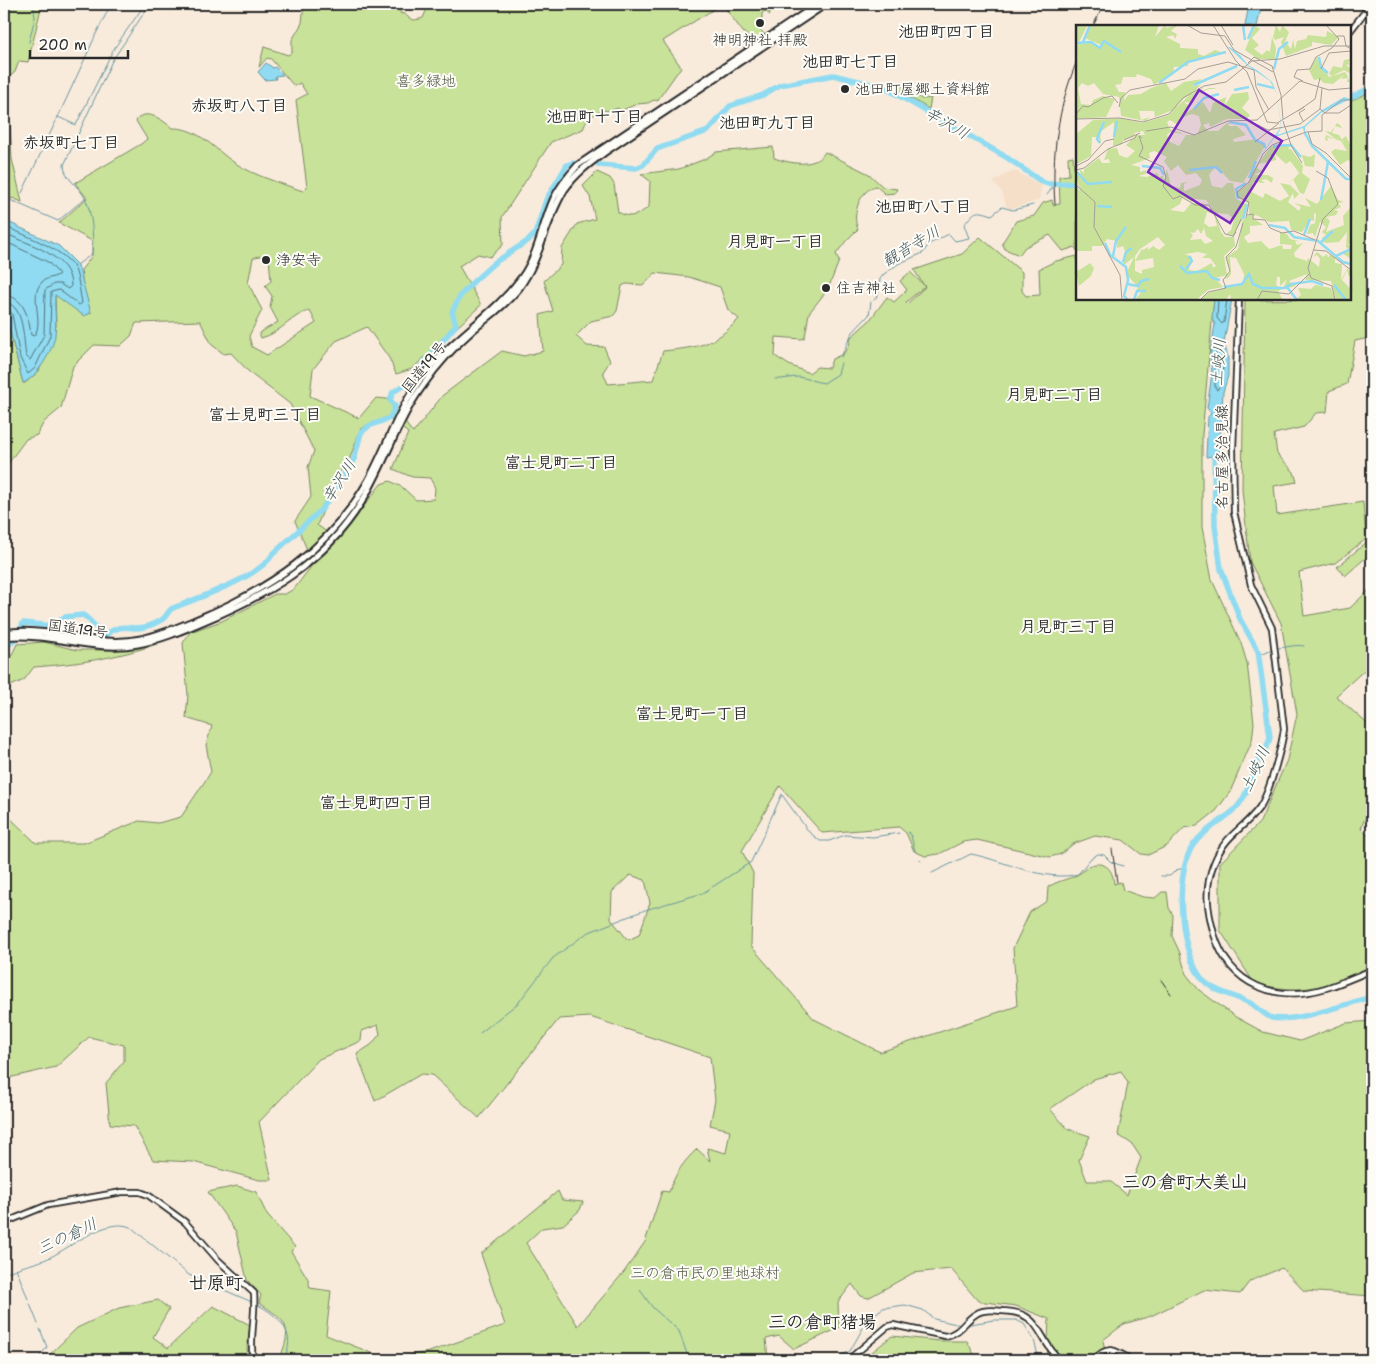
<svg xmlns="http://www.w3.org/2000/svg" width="1376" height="1364" font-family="'Shantell Sans','Klee One',sans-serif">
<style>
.built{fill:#f5dfc9}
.green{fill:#c8e299;stroke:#7a8662;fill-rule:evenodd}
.water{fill:#90dbf1;stroke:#6895a2}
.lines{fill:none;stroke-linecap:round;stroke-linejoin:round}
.shore{stroke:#53717a;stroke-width:1}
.stream{stroke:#6895a2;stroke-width:1}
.river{stroke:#90dbf1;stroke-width:5.5}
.secondary-casing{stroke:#2b2b2b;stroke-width:8}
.primary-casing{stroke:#2b2b2b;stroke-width:8}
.trunk-casing{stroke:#2b2b2b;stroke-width:9}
.secondary{stroke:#fdfcf7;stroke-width:4.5}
.primary{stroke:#fdfcf7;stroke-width:4.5}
.trunk{stroke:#fdfcf7;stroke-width:5}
.rail{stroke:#2b2b2b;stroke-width:1}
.poi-dot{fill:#2b2b2b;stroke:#fdfcf7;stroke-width:2}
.labels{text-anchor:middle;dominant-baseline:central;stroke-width:4;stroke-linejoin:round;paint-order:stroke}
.poi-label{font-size:15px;fill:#2b2b2b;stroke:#fdfcf7;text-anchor:start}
.park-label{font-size:15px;fill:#525946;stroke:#fdfcf7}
.street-label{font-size:15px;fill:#2b2b2b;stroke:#fdfcf7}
.neighbourhood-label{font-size:16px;font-weight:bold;fill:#2b2b2b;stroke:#fdfcf7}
.water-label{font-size:16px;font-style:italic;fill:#44575c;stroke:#fdfcf7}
.quarter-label{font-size:18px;font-weight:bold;fill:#2b2b2b;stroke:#fdfcf7}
.inset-river{fill:none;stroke:#90dbf1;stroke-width:2.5}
.inset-road{fill:none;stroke:#a69e95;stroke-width:1}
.view{fill:#7b2cbf;fill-opacity:0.15;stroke:#7b2cbf;stroke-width:2.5}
.inset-edge{fill:none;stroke:#2b2b2b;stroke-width:2.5}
</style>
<rect width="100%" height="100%" fill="#f8ebdc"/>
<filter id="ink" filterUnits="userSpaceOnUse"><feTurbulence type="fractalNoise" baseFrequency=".02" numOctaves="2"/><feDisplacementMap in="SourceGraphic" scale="10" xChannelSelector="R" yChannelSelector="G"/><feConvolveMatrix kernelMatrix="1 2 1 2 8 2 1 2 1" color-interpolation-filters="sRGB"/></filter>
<g filter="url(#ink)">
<path class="built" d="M 1013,170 L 1042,185 L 1039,200 L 1011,209 L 1006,206 L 1002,192 L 993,182 Z"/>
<path class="green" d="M 4,4 L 42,4 L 28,62 L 19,61 L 15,72 L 4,82 Z
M 304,4 L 397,4 L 401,14 L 404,13 C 411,21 413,21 423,18 L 429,4 L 769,4 L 770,15 L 765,11 L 762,13 L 762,18 L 756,25 L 765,35 L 754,42 L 743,32 L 722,4 L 663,41 L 681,67 L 657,101 L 654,100 L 648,103 L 637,104 L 620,111 L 618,108 L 609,111 L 603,110 L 588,118 L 583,129 L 551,142 L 502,217 L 503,245 L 490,257 L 478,254 L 459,266 L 481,305 L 412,369 L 396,374 L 389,358 L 367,327 L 336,341 L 313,369 L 310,396 L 359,418 L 376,398 L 387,399 L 413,433 L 443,395 L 502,351 L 524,356 L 543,351 L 540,315 L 553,311 L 544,281 L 561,265 L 562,248 L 577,224 L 595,219 L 590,197 L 583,186 L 597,172 L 610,178 L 614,184 L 618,212 C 631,219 636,216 649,207 L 650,181 L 641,174 L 679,169 L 705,159 L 716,152 L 773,147 L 774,158 C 789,163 815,169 825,152 L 869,174 L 883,187 L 897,189 L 895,193 L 885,194 L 876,186 C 860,190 851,215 858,229 L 846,241 L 836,254 L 839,261 L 828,289 L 809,313 L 805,337 L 802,339 L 776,337 L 775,356 L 789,365 L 809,373 L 817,367 L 829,368 L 832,359 L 843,354 L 849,346 L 851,337 L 869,321 L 887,297 L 894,302 L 907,290 L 900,281 L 910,272 L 925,286 L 906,302 L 907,304 L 925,287 L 914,270 L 962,254 L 980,237 L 1022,272 L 1022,291 L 1026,296 L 1040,295 L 1039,269 L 1056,261 L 1077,256 L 1077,299 L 1214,299 L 1202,435 L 1202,527 L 1212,580 L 1241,643 L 1247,663 L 1254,723 L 1252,741 L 1230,792 L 1216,811 L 1197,826 L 1184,828 L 1167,846 L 1148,855 L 1141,854 L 1123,840 L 1095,836 L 1073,844 L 1061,854 L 1050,857 L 977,840 L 963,842 L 939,854 L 925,856 L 914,851 L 906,833 L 899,827 L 822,833 L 780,786 L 742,851 L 753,873 L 751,946 L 814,1019 L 880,1052 L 1017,1006 L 1013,948 L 1030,912 L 1047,901 L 1048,887 C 1062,878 1078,879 1088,866 C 1104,860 1113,868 1114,884 L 1121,882 L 1123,890 L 1143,897 L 1155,898 L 1162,892 L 1167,892 L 1169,908 L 1173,915 L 1172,936 L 1180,953 L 1186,974 L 1199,990 L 1234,1016 L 1263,1032 L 1300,1041 L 1346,1023 L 1372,1021 L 1372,1296 L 1304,1291 L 1282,1268 L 1250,1281 L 1240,1294 L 1204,1290 L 1151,1316 L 1124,1324 L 1103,1340 L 1106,1359 L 1109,1360 L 1047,1360 L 1049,1319 L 1016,1306 L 978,1301 L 951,1269 L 913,1273 L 868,1298 L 861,1296 L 852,1284 L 838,1302 L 839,1328 L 794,1349 L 779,1336 L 766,1339 L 768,1360 L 279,1360 C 293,1328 288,1321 259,1303 L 261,1295 L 247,1280 L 236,1232 L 208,1192 L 237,1186 L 256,1192 L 267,1215 L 295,1247 L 291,1251 L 308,1279 L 310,1288 L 331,1291 L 326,1335 L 387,1359 L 429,1352 L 505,1325 L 481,1254 L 558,1191 L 562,1200 L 583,1202 L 580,1210 L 563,1225 L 542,1228 L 526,1243 L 578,1326 L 624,1272 L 645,1242 L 662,1191 L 669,1192 C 675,1174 683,1162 697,1149 L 710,1161 L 707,1148 L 726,1153 L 730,1130 L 710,1125 L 715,1100 L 710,1057 L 590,1017 L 559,1019 L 479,1118 L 432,1075 L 421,1074 L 375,1101 L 357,1054 L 371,1045 L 380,1034 L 378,1025 L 362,1031 L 361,1041 L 319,1059 L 259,1122 L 272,1180 L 259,1180 L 193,1162 L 153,1160 L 134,1126 L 110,1124 L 106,1083 L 124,1061 L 124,1045 L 89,1037 L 56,1067 L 4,1079 L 4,812 L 36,843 L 84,843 L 139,821 L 158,823 L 181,817 L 211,772 L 206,745 L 212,726 L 186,718 L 188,695 L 183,643 L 190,632 L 222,621 L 275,594 L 285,594 L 294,589 L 313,564 L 295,521 L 311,497 L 308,467 L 314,451 L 290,404 L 251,374 L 231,353 L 224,354 L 212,345 L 200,321 L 136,323 L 131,336 L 120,346 L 94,345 L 73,366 L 61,408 L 44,422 L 37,435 L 26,439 L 4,469 L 4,308 L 23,383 L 25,383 L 39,371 L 56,326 L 55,294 L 84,315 L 91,313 L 83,288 L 81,270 L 92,256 L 92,241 L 59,223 L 87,198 L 75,183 L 141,144 L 147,139 L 136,121 C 145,107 163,120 172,128 C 198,127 215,150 235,163 C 255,176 280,183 303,191 L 307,187 L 296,100 L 307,94 L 300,83 L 294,86 L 271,59 L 267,58 L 259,67 L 264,47 L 288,55 L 292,52 L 292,40 L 302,23 ZM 259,256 L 269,257 L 271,281 L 265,286 L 272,296 L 270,307 L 278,322 L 259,333 L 261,338 C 282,333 293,313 310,311 L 316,323 L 267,355 L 252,347 L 249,336 L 262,310 L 248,283 L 253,258 ZM 655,273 L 689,277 L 720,287 L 728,310 L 739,319 C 713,346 699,347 663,351 L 653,380 L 608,384 L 603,372 L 610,361 L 604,347 L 587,346 L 576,336 L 591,321 L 613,316 L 617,311 L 622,286 L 626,284 L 644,285 ZM 387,417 L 408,433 L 393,469 L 412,477 L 430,478 L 435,488 L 434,499 L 416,500 L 402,487 L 390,481 L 381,484 L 338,540 L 317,525 L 339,473 L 349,461 L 360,430 L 367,425 ZM 630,875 L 645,880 L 650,903 L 639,935 L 628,940 L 611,919 L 612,892 ZM 1121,1071 L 1128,1083 L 1118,1135 L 1132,1144 L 1141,1158 L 1127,1195 L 1110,1181 L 1087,1181 L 1079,1160 L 1090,1136 L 1068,1129 L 1050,1109 L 1094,1079 Z
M 892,81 L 916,92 L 921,99 L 931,98 L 929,109 L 889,86 Z
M 1372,91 L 1372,324 L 1369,338 L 1355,341 L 1347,384 L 1329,391 L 1327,412 L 1316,413 L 1304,427 L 1274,434 L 1277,454 L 1294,472 L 1297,482 L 1274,486 L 1277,515 L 1363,502 L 1366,539 L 1335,563 L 1299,572 L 1304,616 L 1350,608 L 1372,587 L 1372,663 L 1336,696 L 1372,728 L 1372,811 L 1364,820 L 1361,829 L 1372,838 L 1372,968 C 1326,986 1304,996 1254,983 L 1220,930 L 1220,863 L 1260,822 L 1287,760 L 1297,714 L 1281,623 L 1250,562 L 1242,490 L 1245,300 L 1350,299 L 1350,101 Z
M 4,113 L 10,123 L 12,159 L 22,202 L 12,198 L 4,203 Z
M 1073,156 L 1074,169 L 1077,168 L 1075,175 L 1077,187 L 1077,251 L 1075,247 L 1063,251 L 1050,235 L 1025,247 L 1019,255 L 1005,249 L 1002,243 L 1016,221 L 1034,216 L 1043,203 L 1052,200 L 1053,205 L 1060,204 L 1059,176 L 1069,175 L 1068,157 Z
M 1369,540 L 1371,553 L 1345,576 L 1337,567 Z
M 44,642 L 77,650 L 116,650 L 157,644 C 117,658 76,664 34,667 L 24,680 L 4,689 L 4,671 L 17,644 Z
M 158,1300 L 169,1309 L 153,1337 L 168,1348 L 213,1306 L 250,1325 L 247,1348 L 248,1360 L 44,1360 L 77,1328 L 119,1308 Z
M 892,1336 L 940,1341 L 967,1341 L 975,1356 L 973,1360 L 862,1360 Z"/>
<path class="water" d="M 1249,4 L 1262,4 L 1257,26 L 1245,26 Z
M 266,63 L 273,68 L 275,67 L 283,75 L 275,76 L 276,79 L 265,80 L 258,72 Z
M 4,220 L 59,246 L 78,265 L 91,313 L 84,316 L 55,295 C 54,308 57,321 55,335 C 54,349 36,379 23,383 L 4,308 Z
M 1214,299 L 1232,299 L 1224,342 L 1228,358 L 1228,376 L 1223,392 L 1219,455 L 1206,457 L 1208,417 L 1211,413 L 1207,408 L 1212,373 L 1210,355 L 1215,324 L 1212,319 Z"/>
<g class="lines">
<path class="shore" d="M 4,226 C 23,235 69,250 76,272 C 79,281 80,293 82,303 L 79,305 L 59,290 L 51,292 L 50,336 L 35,368 L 28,374 L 20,358 L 12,314 L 9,310 L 4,309
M 4,233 C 28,244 71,255 71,286 L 68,289 L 60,284 L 54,284 L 45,290 L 44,335 L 30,360 L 26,356 C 23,340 25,304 4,302
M 4,241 L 48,262 L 59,274 C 55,278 47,277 42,282 C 28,296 45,321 34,336 L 31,335 C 29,318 24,296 4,295
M 1218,299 L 1217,318 L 1222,324 L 1224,322 L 1227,299
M 1219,346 C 1225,353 1224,383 1217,390 L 1215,387 C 1216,374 1214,362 1216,348 Z"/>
<path class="stream" d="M 94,38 L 111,4
M 29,42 L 35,17 L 33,4
M 58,117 L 76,125 L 113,50 L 145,4
M 57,119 L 94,39
M 22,193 L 56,121
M 1047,195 L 1055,184
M 10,200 L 58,221 L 85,198
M 77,265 L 92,254 C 94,238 92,212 85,198 C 79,186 64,178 64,165 L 112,61 L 150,4
M 874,300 L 878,295 L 880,279 L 884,274 L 898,264 L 923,253 L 929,244 L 949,234 L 955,241 L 969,238 L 964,225 C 975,211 975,209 992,215 L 1002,207 L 1013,210 L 1033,205
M 841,357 L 852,333 L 869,315 L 871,302
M 775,379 C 783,380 790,377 799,377 C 807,378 815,382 824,383 L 838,374 L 841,363
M 1276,648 C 1286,648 1294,644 1304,646
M 1259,655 L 1272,649
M 782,795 L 809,832 L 820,841 L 829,841 L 845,835 L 873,837 L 899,833
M 908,832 L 911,836 L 915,851
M 920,860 L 921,861
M 932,873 L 971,854 C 1003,860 1046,883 1078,874 L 1091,858 L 1098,854 L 1104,855 L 1111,862 L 1123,866
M 1161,876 L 1170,876 L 1176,870 L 1185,868
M 480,1033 L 518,1003 L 553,958 L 587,933 L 645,910 L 703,893 L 751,862 L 782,794
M 16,1268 L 28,1299
M 4,1274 C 17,1267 31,1265 44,1260 C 66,1252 107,1214 132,1228 L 189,1275 L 252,1302
M 640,1290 L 653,1308 L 679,1331 L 689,1360
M 30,1304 L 38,1324
M 256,1304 C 279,1315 299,1335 283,1360
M 965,1325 L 994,1320 L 1016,1320 L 1024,1324 L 1034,1340 L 1039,1360
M 37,1360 L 47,1347 L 40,1329
M 833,1360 L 850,1351 L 868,1319 L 883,1308 L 905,1305 L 923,1310 L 934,1319 L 961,1325
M 1114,1360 L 1116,1360"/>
<path class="river" d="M 1350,98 L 1372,87
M 599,165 L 636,168 L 643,165 L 657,149 L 708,131 L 730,106 L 763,95 L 780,85 L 833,75 L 884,87 L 1006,157 L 1042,182 L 1048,184 L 1077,183
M 1214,450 L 1215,526 L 1221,569 L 1240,619 L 1258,651 L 1270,737 C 1268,748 1262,754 1257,764 C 1250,779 1247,799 1233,811 C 1217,825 1196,834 1188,855 C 1176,888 1180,952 1203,980 C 1214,992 1236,996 1250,1003 C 1258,1007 1265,1016 1272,1018 C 1296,1023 1347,1003 1372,997
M 21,628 L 23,623 L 52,626 L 65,617 L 83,615 C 92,621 96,629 105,635 C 126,621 125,631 145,627 C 150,626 158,622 163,619 C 167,616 168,610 173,608 C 198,598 260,577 273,554 L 322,509 L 354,459 L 361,433 L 369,426 L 390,418 L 395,406 L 390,400 L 393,392 L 414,379 L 422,365 L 456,325 L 452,312 L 460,296 L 474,281 L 494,263 L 529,240 L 535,234 L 546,200 L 567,165 L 573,163
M 4,648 L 16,639"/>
<defs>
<path id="secondary" d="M 4,1223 L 48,1205 L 122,1192 L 140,1192 L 148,1195 L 185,1222 L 218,1260 L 254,1293 C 256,1316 249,1337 253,1360
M 848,1360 L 887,1327 L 893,1325 L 945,1336 C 960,1334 964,1321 976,1314 C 983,1309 994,1310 1002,1311 C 1043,1312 1036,1338 1060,1360
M 1094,1360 C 1107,1344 1116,1350 1131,1360"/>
<path id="primary" d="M 1350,31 L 1371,4
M 1239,299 L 1233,448 L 1234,512 L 1251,585 L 1272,628 L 1284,729 C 1282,746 1269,795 1259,808 C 1242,831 1226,833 1214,863 C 1204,888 1207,909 1214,934 C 1230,986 1276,1003 1326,988 C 1342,983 1357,976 1372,970"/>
<path id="trunk" d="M 4,633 C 50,625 95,649 141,639 C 161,635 179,627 198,619 C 269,589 329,550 368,481 C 387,447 398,409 422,377 C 451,339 494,315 522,277 C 539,253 542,224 554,198 C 560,186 569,175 578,165 L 818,4
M 4,637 C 49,631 93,653 138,644 C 160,640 181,631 202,622 C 267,595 322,565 361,503 C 385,465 397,420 424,384 C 438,364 454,347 472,331 C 488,317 506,305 519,288 C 542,257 545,220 565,189 C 575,174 590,163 605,152 L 826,4"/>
</defs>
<use href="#secondary" class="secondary-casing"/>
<use href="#primary" class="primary-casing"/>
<use href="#trunk" class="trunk-casing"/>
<use href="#secondary" class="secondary"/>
<use href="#primary" class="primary"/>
<use href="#trunk" class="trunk"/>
<path class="rail" d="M 1093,26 L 1104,4
M 1055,204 C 1051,155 1058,107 1077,61
M 1112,849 L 1117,882
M 1161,980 L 1171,994"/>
</g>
</g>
<g class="poi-dot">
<circle cx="760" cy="23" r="5"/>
<circle cx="845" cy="89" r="5"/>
<circle cx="266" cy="260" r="5"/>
<circle cx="826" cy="288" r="5"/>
</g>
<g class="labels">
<g class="poi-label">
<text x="760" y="40" text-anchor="middle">神明神社 拝殿</text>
<text x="855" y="89">池田町屋郷土資料館</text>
<text x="276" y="260">浄安寺</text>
<text x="836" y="288">住吉神社</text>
</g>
<g class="park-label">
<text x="426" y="81">喜多緑地</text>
<text x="705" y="1273">三の倉市民の里地球村</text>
</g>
<g class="street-label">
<text transform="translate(424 367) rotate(-51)">国道19号</text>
<text transform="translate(1222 457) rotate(-90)">名古屋多治見線</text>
<text transform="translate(78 629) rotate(8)">国道19号</text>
</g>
<g class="neighbourhood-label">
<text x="946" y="31">池田町四丁目</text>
<text x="850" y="61">池田町七丁目</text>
<text x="239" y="105">赤坂町八丁目</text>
<text x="594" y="116">池田町十丁目</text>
<text x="767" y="122">池田町九丁目</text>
<text x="71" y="142">赤坂町七丁目</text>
<text x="923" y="206">池田町八丁目</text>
<text x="775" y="241">月見町一丁目</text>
<text x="1054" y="394">月見町二丁目</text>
<text x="265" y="414">富士見町三丁目</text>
<text x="561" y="462">富士見町二丁目</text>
<text x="1068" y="626">月見町三丁目</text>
<text x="692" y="713">富士見町一丁目</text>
<text x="376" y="802">富士見町四丁目</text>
</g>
<g class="water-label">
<text transform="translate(947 123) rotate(30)">辛沢川</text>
<text transform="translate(911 246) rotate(-31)">観音寺川</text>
<text transform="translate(1218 362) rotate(-86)">土岐川</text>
<text transform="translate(339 481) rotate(-58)">辛沢川</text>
<text transform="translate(1255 769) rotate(-65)">土岐川</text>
<text transform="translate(67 1236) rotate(-25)">三の倉川</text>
</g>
<g class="quarter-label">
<text x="1185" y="1182">三の倉町大美山</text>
<text x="216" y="1283">廿原町</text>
<text x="822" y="1322">三の倉町猪場</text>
</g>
</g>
<g transform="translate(1076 25)">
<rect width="275" height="275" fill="#f8ebdc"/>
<path d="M 0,0 L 11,1 L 2,19 L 15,18 L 23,23 L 25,20 L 9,13 L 14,0 L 83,0 L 79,12 L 89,0 L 90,3 L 102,0 L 95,6 L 101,9 L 99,14 L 97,10 L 90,12 L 104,19 L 104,23 L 122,24 L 122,29 L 128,31 L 139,25 L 148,28 L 113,36 L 112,41 L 98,42 L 97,50 L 93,50 L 78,60 L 75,54 L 61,49 L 60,52 L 47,52 L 45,59 L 39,60 L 43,67 L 49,67 L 48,76 L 52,70 L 65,69 L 75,63 L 90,58 L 95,66 L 108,57 L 126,54 L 117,61 L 125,60 L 97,85 L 79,92 L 78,86 L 63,86 L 65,95 L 74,92 L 69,96 L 45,91 L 43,72 L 27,69 L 18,58 L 12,61 L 6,58 L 2,63 L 5,79 L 15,80 L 17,75 L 27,71 L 39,74 L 30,92 L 0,94 L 0,19 L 3,21 L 0,18 ZM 200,0 L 204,7 L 206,0 L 213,7 L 209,17 L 215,24 L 217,15 L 219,24 L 221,16 L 230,14 L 232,10 L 250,12 L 251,6 L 263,12 L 255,20 L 236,17 L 236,21 L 210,31 L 205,17 L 208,12 L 199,15 L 197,12 ZM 179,1 L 184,4 L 176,13 L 183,20 L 178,24 L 186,30 L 191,25 L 194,27 L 196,12 L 200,23 L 199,34 L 182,34 L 169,25 ZM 241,32 L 253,52 L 269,47 L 271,50 L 274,57 L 271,57 L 272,53 L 265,54 L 268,50 L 257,59 L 248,58 L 243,54 L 238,55 L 233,45 ZM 275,34 L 272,38 L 275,39 L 270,40 L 275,44 L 275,49 L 268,45 L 256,51 L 253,49 L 257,41 L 266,43 L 268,35 ZM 127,63 L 126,66 L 133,63 L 137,63 L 141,64 L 133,64 L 119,70 L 117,78 L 108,77 L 113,81 L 110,88 L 127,77 L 134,88 L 137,78 L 150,72 L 148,82 L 156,69 L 172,67 L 173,74 L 166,83 L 174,90 L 171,94 L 151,94 L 134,102 L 133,98 L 127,100 L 132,106 L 142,106 L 152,97 L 153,101 L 161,101 L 170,110 L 157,114 L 158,117 L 181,114 L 189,121 L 167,158 L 154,156 L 140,141 L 133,150 L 136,161 L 146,163 L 151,158 L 157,158 L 160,174 L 170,179 L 168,192 L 157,210 L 150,209 L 155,205 L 158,194 L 152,189 L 139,188 L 145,207 L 149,212 L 158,212 L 159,221 L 148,231 L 151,250 L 139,253 L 147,262 L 132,265 L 120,275 L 59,275 L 66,266 L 59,269 L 62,262 L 50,249 L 58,232 L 48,240 L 47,233 L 53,225 L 49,226 L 47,221 L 41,223 L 41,216 L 31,214 L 26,221 L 16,221 L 16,226 L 0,226 L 0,161 L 4,166 L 0,150 L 5,150 L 3,144 L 8,148 L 8,144 L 23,133 L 26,138 L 34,138 L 33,134 L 28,135 L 32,124 L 41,123 L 43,130 L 51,133 L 59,126 L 50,120 L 61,110 L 69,110 L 67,106 L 58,108 L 59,111 L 48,115 L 45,120 L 37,121 L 38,97 L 24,107 L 25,119 L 22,112 L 16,112 L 15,131 L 3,138 L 0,138 L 0,109 L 17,95 L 45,93 L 66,98 L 93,90 L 108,73 ZM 116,89 L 123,91 L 125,100 L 121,110 L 110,110 L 103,121 L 94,117 L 91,110 L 94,107 L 108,109 L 94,104 L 91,97 L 94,95 L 102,100 L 105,93 ZM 78,126 L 91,132 L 88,136 L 95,146 L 102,140 L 110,150 L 120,148 L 126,155 L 124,160 L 108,166 L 108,159 L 112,157 L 105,158 L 104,163 L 95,161 L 91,144 L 88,157 L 87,151 L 83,152 L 81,148 L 71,152 L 62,151 L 70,149 L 70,145 L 64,147 L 64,142 L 55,140 L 74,133 L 73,128 ZM 107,172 L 116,177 L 119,174 L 130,175 L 136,183 L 129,186 L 131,181 L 127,178 L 115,178 L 108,187 L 94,185 L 104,179 ZM 131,187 L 138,189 L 141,201 L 133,202 L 128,198 ZM 128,203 L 130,211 L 137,216 L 129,219 L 125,214 L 114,215 L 117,210 L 114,207 L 118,208 L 122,204 L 125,209 ZM 82,212 L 89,220 L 83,225 L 77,221 L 72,225 L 72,222 L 67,225 L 66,224 L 59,236 L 77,233 L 78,242 L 66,245 L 66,249 L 59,246 L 59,231 L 64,224 ZM 122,227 L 131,229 L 126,233 L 134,233 L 140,241 L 137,243 L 136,238 L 121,246 L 113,245 L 116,232 L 109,229 ZM 261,98 L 264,100 L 266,103 L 259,101 L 256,108 L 263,110 L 270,121 L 266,114 L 270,111 L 275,121 L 275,137 L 272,135 L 264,140 L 255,127 L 259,124 L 271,126 L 265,116 L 251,112 L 252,116 L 249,115 L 250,110 L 261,115 L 249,106 L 255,107 ZM 195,121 L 214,121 L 212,124 L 215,124 L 227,141 L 226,148 L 234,154 L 228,169 L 224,168 L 217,154 L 214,158 L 223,148 L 218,141 L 214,136 L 210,139 L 199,129 L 200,135 L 183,139 L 181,143 L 186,146 L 178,150 L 192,150 L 197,153 L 196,158 L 190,154 L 185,155 L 189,158 L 177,157 L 174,166 L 187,173 L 189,168 L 204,176 L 213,171 L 204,158 L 214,160 L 223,169 L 218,174 L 217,168 L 212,177 L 223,186 L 225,182 L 218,178 L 235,182 L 229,173 L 241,179 L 255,161 L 262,175 L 268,177 L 262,178 L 265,182 L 258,185 L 262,186 L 260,190 L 250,192 L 254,196 L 250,207 L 268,200 L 267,191 L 275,182 L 275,217 L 272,220 L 275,221 L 275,234 L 266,228 L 274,225 L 270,222 L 271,207 L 263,217 L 249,218 L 246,213 L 250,210 L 246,207 L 250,202 L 244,197 L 239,212 L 237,208 L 231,209 L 234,200 L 239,198 L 240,189 L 238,188 L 238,196 L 234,195 L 226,207 L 215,205 L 213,196 L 193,197 L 180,190 L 176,192 L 187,200 L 174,201 L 174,208 L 168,212 L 172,218 L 185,216 L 193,224 L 206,220 L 207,224 L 215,224 L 216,220 L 204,219 L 204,207 L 211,209 L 214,214 L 223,216 L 219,216 L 221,220 L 227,218 L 218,228 L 219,232 L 231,236 L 232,233 L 243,242 L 244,234 L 241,230 L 237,232 L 241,227 L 247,232 L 251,229 L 252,233 L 254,230 L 259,232 L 259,238 L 266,239 L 265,255 L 271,244 L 275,246 L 273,252 L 271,245 L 266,255 L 275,264 L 275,275 L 260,275 L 255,256 L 229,255 L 231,249 L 213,256 L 220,261 L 207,264 L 211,254 L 204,261 L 204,252 L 201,252 L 200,260 L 206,264 L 202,266 L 207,275 L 155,275 L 154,269 L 150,275 L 124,275 L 131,268 L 167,258 L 168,249 L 160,233 L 154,232 L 155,249 L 152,253 L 148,254 L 154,247 L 150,232 L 162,224 L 166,196 L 173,190 L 173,179 L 162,172 L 161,166 L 172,159 L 177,145 ZM 224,124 L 226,130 L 234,132 L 239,129 L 238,142 L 229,141 ZM 14,238 L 18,243 L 15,251 L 3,261 L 0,247 ZM 239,260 L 255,263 L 259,275 L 219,275 L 225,270 L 222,263 L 235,264 Z" fill="#c8e299" fill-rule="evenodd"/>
<path d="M 152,22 L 154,22 L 164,30 L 172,40 L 181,45 L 196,57 L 201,69 L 205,99 L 205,103 L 201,110 L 228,101 L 246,85 L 268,72 L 275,74 L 245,88 L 229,102 L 229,112 L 227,103 L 199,112 L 179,138 L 205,102 L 201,69 L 194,56 L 172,41 Z" fill="#90dbf1"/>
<path class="inset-river" d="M 167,0 L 169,15M 172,14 L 178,0M 7,17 L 14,0M 0,18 L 15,17 L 24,23 L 28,16 L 45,27M 243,32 L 245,42 L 252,48M 198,44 L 203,24 L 212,17M 83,58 L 112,37 L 150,27M 181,59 L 198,63M 118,60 L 161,41M 158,65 L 173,62M 118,84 L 128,73 L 143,69M 153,97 L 170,100 L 179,115 L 188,119 L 189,123M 229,108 L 236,121 L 270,154 L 275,154M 38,112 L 41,96M 24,118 L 21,114 L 28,97M 197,121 L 215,120 L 225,132M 66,141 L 84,143 L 88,150M 113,145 L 140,142 L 146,148M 1,147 L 12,159 L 36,157M 173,153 L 180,136M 162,174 L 160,164 L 170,158M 245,175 L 252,137M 21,181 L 36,182M 167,194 L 171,179M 193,200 L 209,203 L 218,212 L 242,216 L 267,237 L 275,239M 228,210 L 234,194M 29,218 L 34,230 L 50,242 L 52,255 L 48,271 L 52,275M 244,218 L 257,206M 37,231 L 40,216 L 50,202M 260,231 L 275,224M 47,237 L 50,227 L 56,223M 104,241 L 111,248 L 131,246 L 136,253 L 144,255M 110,244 L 116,236 L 113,231M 51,259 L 62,261 L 65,256 L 73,254M 258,260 L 270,275M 148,262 L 166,259 L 173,249 L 177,259 L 186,263 L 208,263 L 216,259 L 236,256 L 247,260M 211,262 L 221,275M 58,275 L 61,266 L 70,266"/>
<path class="inset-road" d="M 111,0 L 125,8 L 149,11 L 158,25 L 197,47M 137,0 L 160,36 L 171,47 L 191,97 L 201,98 L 228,82M 145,0 L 157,20M 261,11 L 268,11 L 270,21 L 275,24M 172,38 L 178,32 L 196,41 L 205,70 L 207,94M 245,44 L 253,28 L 275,26M 227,56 L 218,52 L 221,45 L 234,44 L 240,32 L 256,23 L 263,14 L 250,0M 246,63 L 244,84 L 249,88 L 263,88 L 275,80M 43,82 L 45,73 L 54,65 L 109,54 L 122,44 L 152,37 L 178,45 L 180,62 L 193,85M 222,86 L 239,74 L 244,53M 0,89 L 7,81 L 12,82 L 27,73 L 36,71 L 42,78M 0,94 L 44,93 L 67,97 L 93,89 L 107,73 L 128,61 L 150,57 L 176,36 L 204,34 L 248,21 L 275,21M 207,96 L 215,120 L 226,138M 227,96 L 223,88 L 229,84M 176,97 L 192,105M 192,105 L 224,99 L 244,84M 70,106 L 95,102 L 118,110 L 152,96 L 181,95 L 224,56 L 253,65 L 275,63M 232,107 L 236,119 L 250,128 L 275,153M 66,113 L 63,111 L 67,123 L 63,131 L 87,142 L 90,152 L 87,161 L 97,174 L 104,171 L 119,180 L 133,180 L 149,209 L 157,211 L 160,207M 48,115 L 64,108M 179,117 L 203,98M 0,141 L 12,135 L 29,116 L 38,114M 0,145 L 8,143 L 32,124 L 59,113 L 61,109M 240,146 L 252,153 L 262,179 L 247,194 L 232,243 L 235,253 L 256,261 L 259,275M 0,160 L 19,177 L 18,202 L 44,250 L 46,275M 171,190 L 177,189 L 177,194 L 189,195 L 194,203 L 206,208 L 218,206 L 239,215M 170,193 L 173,177 L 162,172 L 161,167 L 173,157 L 187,129 L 196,120 L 230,107 L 246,106 L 246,90 L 266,75 L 275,75M 157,212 L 165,194M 238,225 L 250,226 L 275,245M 124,275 L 132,267 L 150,263 L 147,255 L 154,246 L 150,232 L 160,222 L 167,198M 181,275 L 186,266 L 213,269 L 233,249"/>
<path class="view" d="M 123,65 L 206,116 L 154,198 L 72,147 Z"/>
<rect width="275" height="275" class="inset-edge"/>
</g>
<rect width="1376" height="1364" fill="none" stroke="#fdfcf7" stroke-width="20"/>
<rect x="10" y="10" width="1356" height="1344" fill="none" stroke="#2b2b2b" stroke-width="2" filter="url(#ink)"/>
<path d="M30 50v8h98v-8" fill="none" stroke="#2b2b2b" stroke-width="2.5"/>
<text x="38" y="50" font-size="15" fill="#2b2b2b" stroke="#fdfcf7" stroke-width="4" paint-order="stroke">200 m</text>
</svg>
